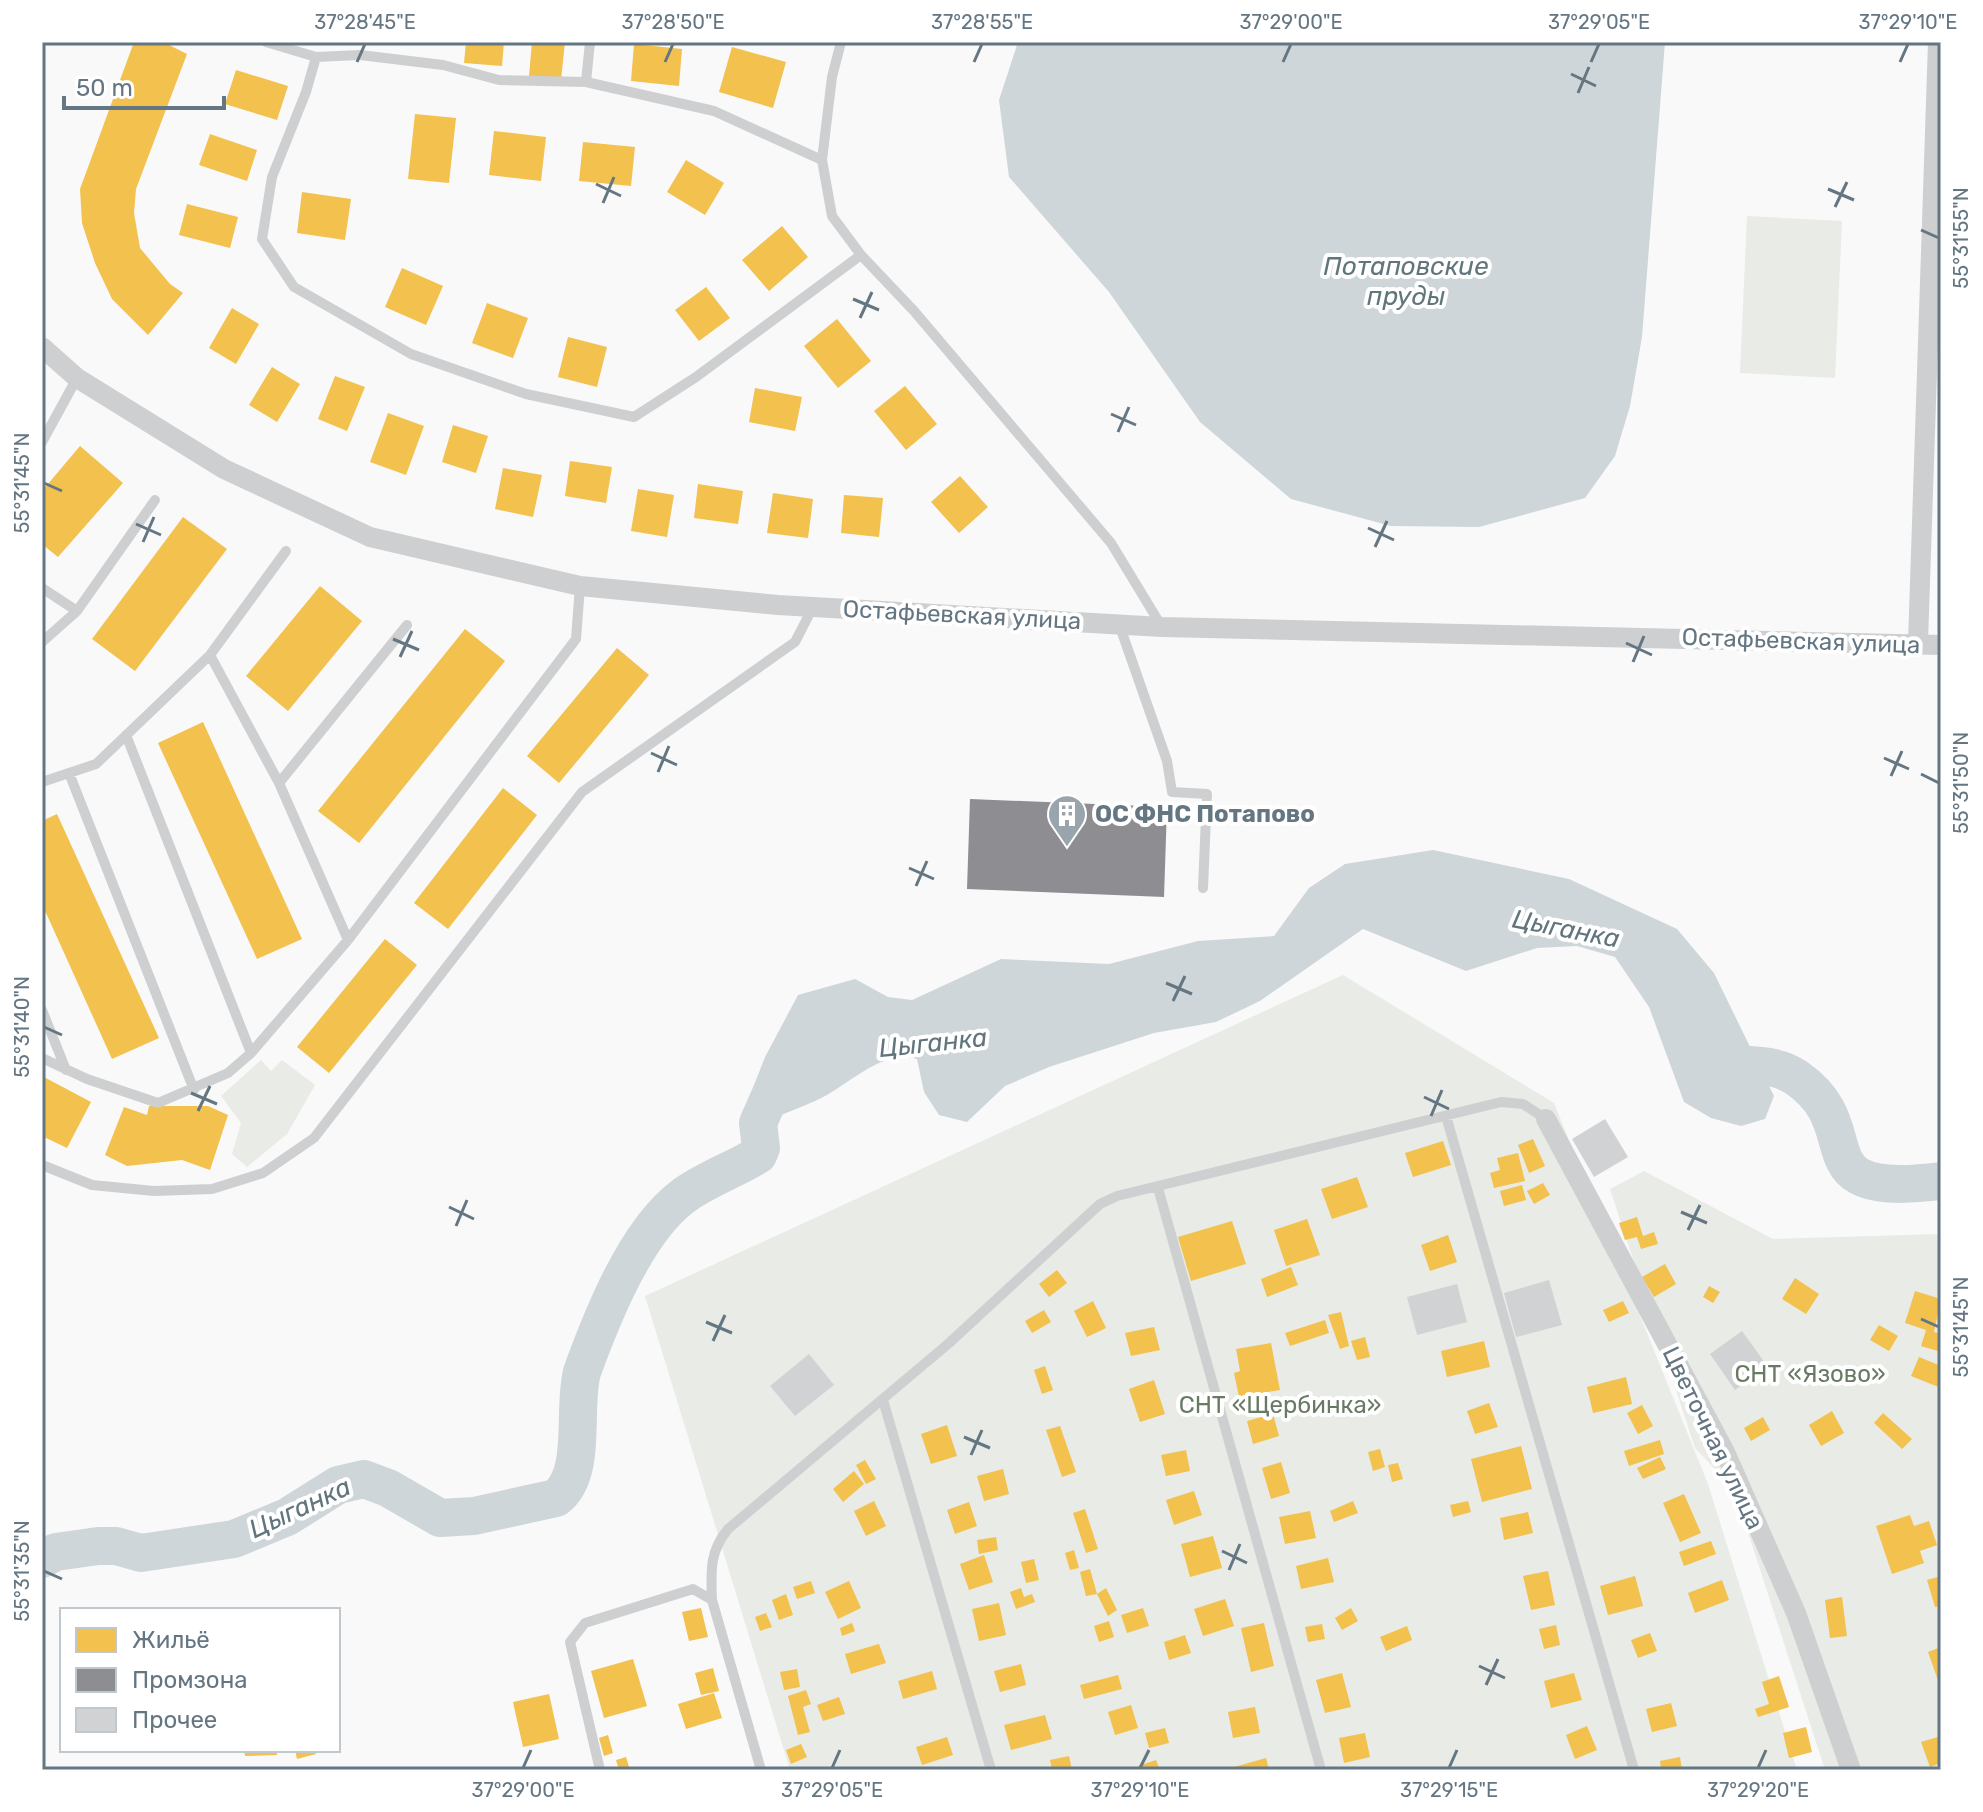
<svg xmlns="http://www.w3.org/2000/svg" width="1983" height="1812" font-family="Rubik,sans-serif">
<style>
.green{fill:#e8ebe6}
.water{fill:#ced6d9}
.homes{fill:#f2c14e}
.industry{fill:#8d8d92}
.lines{fill:none;stroke-linecap:round;stroke-linejoin:round}
.river{stroke:#ced6d9;stroke-width:38}
.building{fill:#d0d2d3}
.service{stroke:#cecfd0;stroke-width:10}
.minor{stroke:#cecfd0;stroke-width:20}
.ticks{fill:none;stroke:#657683;stroke-width:3}
.labels{text-anchor:middle;dominant-baseline:central;stroke-width:8;stroke-linejoin:round;paint-order:stroke}
.street-label{font-size:24px;fill:#657683;stroke:#fff}
.poi-label{font-size:24px;font-weight:bold;fill:#657683;stroke:#fff;text-anchor:start}
.park-label{font-size:24px;fill:#687a64;stroke:#fff}
.water-label{font-size:26px;font-style:italic;fill:#60757c;stroke:#fff}
.neatline{fill:none;stroke:#657683;stroke-width:3}
.ticks-label{font-size:20px;text-anchor:middle;fill:#657683}
</style>
<rect width="100%" height="100%" fill="#f9f9f9"/>
<path class="green" d="M 1747,216 L 1842,221 L 1835,378 L 1740,373 Z
M 1343,975 L 1554,1103 L 1708,1484 L 1797,1770 L 790,1770 L 645,1296 Z
M 261,1060 L 271,1071 L 282,1060 L 315,1085 L 287,1134 L 247,1167 L 232,1154 L 241,1123 L 221,1096 Z
M 1644,1171 L 1773,1239 L 1941,1234 L 1941,1770 L 1825,1770 L 1734,1489 L 1695,1448 L 1610,1189 Z"/>
<path class="water" d="M 1018,42 L 1665,42 L 1642,337 L 1630,406 L 1615,456 L 1585,498 L 1479,527 L 1391,526 L 1291,499 L 1200,422 L 1109,292 L 1009,177 L 999,100 Z
M 1433,850 L 1569,879 L 1677,929 L 1714,973 L 1774,1096 L 1765,1119 L 1741,1126 L 1711,1118 L 1684,1102 L 1649,1007 L 1615,957 L 1577,946 L 1537,948 L 1466,971 L 1363,929 L 1260,1001 L 1216,1022 L 1154,1033 L 1049,1067 L 1005,1086 L 967,1122 L 939,1115 L 924,1092 L 917,1059 C 883,1050 854,1080 827,1095 C 812,1103 796,1109 781,1115 L 764,1108 L 753,1088 L 765,1057 L 798,995 L 855,979 L 888,997 L 912,1000 L 1001,959 L 1109,964 L 1198,941 L 1274,936 L 1309,888 L 1345,864 Z"/>
<path class="homes" d="M 134,42 L 163,42 L 187,54 L 136,189 L 134,213 L 140,248 L 170,284 L 183,293 L 148,335 L 112,299 L 95,263 L 82,223 L 80,189 Z
M 466,42 L 504,42 L 502,66 L 464,63 Z
M 532,42 L 565,42 L 561,80 L 529,76 Z
M 634,44 L 682,49 L 679,86 L 631,81 Z
M 732,47 L 786,62 L 773,108 L 719,92 Z
M 236,70 L 288,86 L 277,120 L 225,104 Z
M 415,114 L 456,118 L 449,183 L 408,179 Z
M 494,131 L 546,137 L 541,181 L 489,175 Z
M 210,134 L 257,150 L 247,181 L 199,165 Z
M 583,142 L 635,147 L 631,186 L 579,181 Z
M 686,160 L 724,183 L 705,215 L 667,192 Z
M 302,192 L 351,199 L 345,240 L 297,233 Z
M 187,204 L 238,217 L 230,248 L 179,235 Z
M 782,226 L 808,257 L 769,291 L 742,260 Z
M 402,268 L 443,286 L 426,325 L 385,307 Z
M 706,287 L 730,318 L 699,341 L 675,310 Z
M 487,303 L 528,318 L 513,358 L 472,343 Z
M 232,308 L 259,324 L 236,364 L 209,348 Z
M 837,319 L 871,361 L 838,388 L 804,346 Z
M 568,337 L 607,347 L 597,387 L 558,377 Z
M 272,367 L 300,384 L 277,422 L 249,405 Z
M 335,376 L 365,387 L 347,431 L 318,419 Z
M 905,386 L 937,424 L 906,450 L 874,411 Z
M 755,388 L 802,397 L 795,431 L 749,422 Z
M 388,413 L 424,426 L 406,475 L 370,462 Z
M 453,425 L 488,436 L 476,473 L 442,462 Z
M 80,446 L 123,483 L 58,557 L 42,544 L 42,491 Z
M 570,461 L 612,467 L 606,503 L 565,496 Z
M 503,468 L 542,475 L 533,517 L 495,509 Z
M 960,476 L 988,507 L 959,533 L 931,502 Z
M 698,484 L 743,491 L 738,524 L 694,518 Z
M 638,489 L 674,495 L 667,537 L 631,531 Z
M 773,493 L 813,499 L 808,538 L 767,533 Z
M 844,495 L 883,498 L 879,537 L 841,533 Z
M 183,517 L 227,549 L 135,671 L 92,639 Z
M 320,586 L 362,621 L 288,711 L 246,676 Z
M 465,629 L 505,661 L 359,843 L 318,811 Z
M 617,648 L 649,675 L 559,783 L 527,756 Z
M 203,722 L 302,939 L 257,959 L 158,743 Z
M 503,788 L 537,815 L 448,929 L 414,903 Z
M 57,814 L 159,1038 L 112,1059 L 42,904 L 42,821 Z
M 385,939 L 417,965 L 329,1073 L 297,1047 Z
M 42,1076 L 91,1102 L 67,1148 L 42,1136 Z
M 149,1106 L 208,1106 L 228,1115 L 210,1170 L 182,1160 L 127,1166 L 105,1155 L 124,1107 L 147,1115 Z
M 1533,1139 L 1545,1166 L 1529,1173 L 1518,1145 Z
M 1443,1141 L 1451,1165 L 1413,1177 L 1405,1153 Z
M 1518,1153 L 1525,1181 L 1494,1188 L 1490,1173 L 1500,1170 L 1497,1158 Z
M 1357,1177 L 1368,1207 L 1332,1219 L 1321,1189 Z
M 1543,1183 L 1550,1195 L 1534,1204 L 1527,1191 Z
M 1522,1185 L 1526,1200 L 1504,1206 L 1500,1191 Z
M 1637,1217 L 1643,1236 L 1654,1232 L 1658,1244 L 1641,1249 L 1637,1237 L 1625,1240 L 1619,1223 Z
M 1307,1219 L 1320,1255 L 1286,1266 L 1274,1230 Z
M 1232,1221 L 1246,1264 L 1191,1281 L 1178,1237 Z
M 1448,1235 L 1457,1262 L 1430,1271 L 1421,1245 Z
M 1665,1264 L 1676,1284 L 1654,1297 L 1642,1277 Z
M 1291,1267 L 1298,1285 L 1267,1297 L 1261,1279 Z
M 1057,1270 L 1067,1283 L 1049,1297 L 1039,1284 Z
M 1795,1278 L 1819,1294 L 1806,1314 L 1782,1299 Z
M 1709,1286 L 1720,1292 L 1713,1303 L 1703,1297 Z
M 1915,1291 L 1941,1299 L 1934,1332 L 1941,1334 L 1941,1352 L 1921,1346 L 1926,1330 L 1905,1323 Z
M 1093,1301 L 1106,1328 L 1087,1337 L 1074,1311 Z
M 1623,1301 L 1629,1313 L 1609,1322 L 1603,1310 Z
M 1044,1310 L 1051,1322 L 1032,1333 L 1025,1321 Z
M 1341,1312 L 1349,1346 L 1340,1349 L 1328,1315 Z
M 1325,1320 L 1329,1333 L 1290,1346 L 1285,1333 Z
M 1879,1325 L 1898,1336 L 1889,1351 L 1870,1340 Z
M 1154,1327 L 1160,1350 L 1131,1356 L 1125,1333 Z
M 1365,1337 L 1370,1357 L 1357,1360 L 1351,1341 Z
M 1484,1341 L 1490,1367 L 1447,1377 L 1441,1351 Z
M 1271,1343 L 1280,1390 L 1239,1397 L 1234,1373 L 1240,1371 L 1236,1349 Z
M 1919,1357 L 1941,1366 L 1941,1388 L 1911,1376 Z
M 1045,1366 L 1053,1390 L 1042,1394 L 1034,1370 Z
M 1626,1377 L 1632,1404 L 1593,1413 L 1587,1387 Z
M 1154,1380 L 1165,1414 L 1140,1422 L 1129,1389 Z
M 1489,1403 L 1498,1427 L 1475,1434 L 1467,1411 Z
M 1642,1405 L 1653,1426 L 1638,1434 L 1627,1413 Z
M 1832,1411 L 1844,1433 L 1821,1446 L 1809,1425 Z
M 1883,1413 L 1912,1439 L 1902,1449 L 1874,1423 Z
M 1273,1414 L 1279,1436 L 1253,1444 L 1247,1421 Z
M 1763,1417 L 1770,1430 L 1751,1441 L 1744,1428 Z
M 947,1425 L 957,1456 L 931,1464 L 921,1434 Z
M 1060,1426 L 1076,1472 L 1062,1477 L 1046,1430 Z
M 1660,1440 L 1664,1454 L 1629,1466 L 1624,1451 Z
M 1521,1446 L 1532,1489 L 1482,1502 L 1471,1459 Z
M 1380,1449 L 1385,1467 L 1373,1471 L 1368,1452 Z
M 1186,1450 L 1190,1471 L 1166,1476 L 1161,1455 Z
M 1660,1457 L 1666,1469 L 1643,1479 L 1637,1468 Z
M 865,1460 L 876,1479 L 866,1484 L 856,1465 Z
M 1281,1462 L 1290,1493 L 1271,1499 L 1262,1468 Z
M 1398,1463 L 1403,1479 L 1392,1482 L 1388,1465 Z
M 1003,1469 L 1009,1494 L 984,1501 L 977,1476 Z
M 854,1471 L 864,1484 L 843,1502 L 833,1489 Z
M 1194,1491 L 1202,1515 L 1174,1525 L 1166,1500 Z
M 1684,1494 L 1701,1533 L 1680,1542 L 1663,1503 Z
M 874,1501 L 886,1526 L 866,1536 L 854,1511 Z
M 1353,1501 L 1358,1513 L 1334,1522 L 1330,1511 Z
M 1468,1501 L 1471,1512 L 1453,1517 L 1450,1505 Z
M 969,1502 L 977,1526 L 955,1534 L 947,1510 Z
M 1085,1509 L 1098,1549 L 1086,1553 L 1073,1513 Z
M 1310,1511 L 1316,1538 L 1285,1544 L 1279,1517 Z
M 1528,1512 L 1533,1533 L 1504,1540 L 1500,1518 Z
M 1910,1515 L 1914,1526 L 1929,1521 L 1937,1545 L 1920,1551 L 1924,1563 L 1892,1574 L 1876,1526 Z
M 1213,1536 L 1222,1568 L 1190,1577 L 1181,1544 Z
M 996,1537 L 998,1550 L 979,1554 L 977,1540 Z
M 1711,1541 L 1716,1554 L 1684,1566 L 1679,1552 Z
M 1074,1550 L 1079,1568 L 1070,1570 L 1065,1553 Z
M 984,1555 L 993,1582 L 969,1590 L 960,1564 Z
M 1328,1558 L 1334,1582 L 1301,1589 L 1296,1566 Z
M 1034,1559 L 1039,1580 L 1026,1583 L 1021,1562 Z
M 1090,1569 L 1097,1594 L 1086,1596 L 1080,1572 Z
M 1548,1571 L 1555,1605 L 1531,1610 L 1523,1576 Z
M 1635,1576 L 1643,1606 L 1608,1615 L 1600,1586 Z
M 1941,1576 L 1941,1606 L 1935,1607 L 1927,1580 Z
M 1722,1580 L 1729,1600 L 1695,1613 L 1688,1593 Z
M 811,1581 L 815,1593 L 797,1599 L 793,1587 Z
M 849,1581 L 861,1608 L 838,1619 L 825,1592 Z
M 1021,1588 L 1024,1597 L 1032,1594 L 1035,1602 L 1016,1609 L 1010,1592 Z
M 1106,1588 L 1117,1610 L 1108,1616 L 1097,1594 Z
M 786,1594 L 793,1615 L 779,1620 L 772,1600 Z
M 1842,1597 L 1847,1636 L 1830,1638 L 1825,1600 Z
M 1225,1599 L 1234,1626 L 1203,1636 L 1194,1609 Z
M 999,1603 L 1006,1635 L 979,1641 L 972,1609 Z
M 701,1608 L 708,1637 L 689,1641 L 682,1612 Z
M 1143,1608 L 1149,1626 L 1127,1633 L 1121,1615 Z
M 1351,1608 L 1358,1621 L 1342,1630 L 1335,1618 Z
M 766,1613 L 772,1627 L 760,1631 L 755,1617 Z
M 1109,1621 L 1114,1637 L 1099,1642 L 1094,1626 Z
M 852,1623 L 855,1631 L 842,1636 L 840,1628 Z
M 1264,1623 L 1274,1666 L 1251,1672 L 1241,1628 Z
M 1322,1624 L 1325,1639 L 1308,1642 L 1305,1627 Z
M 1556,1625 L 1560,1645 L 1544,1649 L 1539,1629 Z
M 1407,1626 L 1412,1640 L 1386,1651 L 1380,1637 Z
M 1650,1633 L 1657,1651 L 1638,1658 L 1631,1640 Z
M 1185,1635 L 1191,1653 L 1169,1660 L 1164,1642 Z
M 879,1644 L 886,1663 L 851,1674 L 845,1654 Z
M 1941,1647 L 1941,1689 L 1928,1652 Z
M 633,1659 L 647,1706 L 604,1718 L 591,1671 Z
M 1021,1664 L 1026,1685 L 1000,1692 L 994,1671 Z
M 713,1668 L 719,1691 L 701,1695 L 695,1673 Z
M 797,1669 L 800,1687 L 784,1690 L 780,1672 Z
M 932,1671 L 937,1689 L 903,1699 L 898,1681 Z
M 1342,1673 L 1351,1707 L 1325,1713 L 1316,1680 Z
M 1574,1673 L 1582,1700 L 1551,1708 L 1544,1681 Z
M 1118,1675 L 1122,1689 L 1084,1699 L 1080,1685 Z
M 1779,1676 L 1789,1707 L 1758,1717 L 1755,1709 L 1769,1704 L 1762,1682 Z
M 806,1690 L 811,1704 L 803,1707 L 810,1732 L 798,1735 L 788,1696 Z
M 714,1693 L 722,1718 L 686,1729 L 678,1704 Z
M 549,1694 L 559,1739 L 523,1747 L 513,1702 Z
M 839,1697 L 845,1714 L 823,1721 L 817,1705 Z
M 1671,1703 L 1677,1726 L 1652,1732 L 1646,1709 Z
M 1131,1705 L 1138,1728 L 1115,1735 L 1108,1712 Z
M 1255,1707 L 1260,1733 L 1233,1738 L 1228,1712 Z
M 1045,1715 L 1052,1739 L 1011,1750 L 1004,1725 Z
M 1587,1726 L 1597,1750 L 1575,1759 L 1566,1735 Z
M 1806,1727 L 1812,1752 L 1789,1758 L 1783,1733 Z
M 1165,1728 L 1169,1743 L 1149,1748 L 1145,1733 Z
M 1365,1733 L 1370,1757 L 1344,1763 L 1339,1738 Z
M 608,1735 L 613,1753 L 604,1756 L 599,1738 Z
M 1941,1736 L 1941,1763 L 1930,1767 L 1921,1742 Z
M 947,1737 L 953,1755 L 922,1765 L 916,1747 Z
M 801,1744 L 807,1757 L 791,1764 L 786,1750 Z
M 244,1750 L 277,1750 L 277,1755 L 245,1756 Z
M 295,1750 L 315,1750 L 316,1754 L 297,1759 Z
M 1069,1756 L 1072,1770 L 1052,1770 L 1050,1760 Z
M 626,1757 L 630,1770 L 619,1770 L 616,1760 Z
M 1680,1757 L 1682,1770 L 1661,1770 L 1660,1761 Z
M 1266,1758 L 1269,1770 L 1227,1770 L 1227,1769 Z
M 1156,1760 L 1160,1770 L 1139,1770 L 1138,1766 Z"/>
<path class="industry" d="M 970,799 L 1167,807 L 1164,897 L 967,889 Z"/>
<g class="lines">
<path class="river" d="M 1708,1060 C 1738,1069 1770,1059 1797,1078 C 1872,1130 1795,1199 1941,1181
M 42,1559 L 56,1552 L 98,1546 L 116,1546 L 141,1553 L 234,1539 L 287,1517 L 338,1485 L 364,1479 L 388,1488 L 440,1518 L 474,1516 L 556,1498 C 588,1473 572,1410 582,1372 C 602,1317 635,1233 682,1197 C 704,1180 734,1170 758,1155 L 761,1148 L 758,1123 L 785,1062"/>
</g>
<path class="building" d="M 1605,1119 L 1628,1157 L 1594,1177 L 1572,1139 Z
M 1549,1280 L 1562,1325 L 1516,1337 L 1504,1293 Z
M 1457,1284 L 1467,1322 L 1417,1335 L 1407,1297 Z
M 1742,1331 L 1768,1367 L 1735,1390 L 1710,1354 Z
M 809,1354 L 834,1385 L 795,1416 L 770,1386 Z"/>
<g class="lines">
<path class="service" d="M 266,42 L 316,57 L 360,55 L 443,65 L 499,80 L 586,82 L 714,111 L 822,160
M 841,42 L 832,77 L 822,160 L 832,216 L 861,255 L 914,311 L 1111,543 L 1162,627
M 316,57 L 306,92 L 272,177 L 262,239 L 294,287 L 411,354 L 526,394 L 634,417 L 696,377 L 861,255
M 586,82 L 590,42
M 42,442 L 77,378
M 42,588 L 77,611
M 1119,624 L 1167,761 L 1172,792 L 1207,794 L 1203,888
M 42,642 L 77,611 L 155,500
M 210,655 L 286,551
M 126,735 L 251,1053
M 69,773 L 194,1090
M 42,782 L 96,764 L 210,655 L 279,783 L 348,940
M 279,783 L 407,625
M 42,1010 L 66,1070
M 42,1058 L 87,1079 L 158,1103 L 228,1073 L 251,1053 L 348,940 L 576,639 L 580,586
M 1446,1116 L 1634,1770
M 42,1165 L 92,1185 L 154,1191 L 212,1189 L 263,1173 L 314,1138 L 582,792 L 795,642 L 813,607
M 1158,1188 L 1321,1770
M 883,1400 L 991,1770
M 712,1600 C 711,1572 709,1552 728,1529 L 948,1344 L 1100,1204 L 1117,1196 L 1501,1102 L 1523,1104 L 1546,1119
M 600,1770 L 570,1642 L 585,1623 L 693,1589 L 712,1600 L 761,1770"/>
<path class="minor" d="M 42,347 L 77,378 L 224,469 L 370,537 L 580,586 L 778,605 L 1162,627 L 1941,645
M 1918,643 L 1938,42
M 1546,1119 L 1725,1452 L 1796,1613 L 1851,1770"/>
</g>
<path class="ticks" d="M 357,62 L 365,44M 665,62 L 673,44M 974,62 L 982,44M 1283,62 L 1291,44M 1591,62 L 1599,44M 1900,62 L 1908,44M 1571,74 L 1596,86M 1578,93 L 1589,67M 596,184 L 621,196M 1828,189 L 1854,200M 603,203 L 614,177M 1835,207 L 1847,182M 1921,230 L 1939,238M 853,299 L 879,310M 860,318 L 872,292M 1111,414 L 1136,425M 1118,432 L 1129,407M 44,483 L 62,491M 136,524 L 161,535M 1368,528 L 1394,540M 143,542 L 154,517M 1375,547 L 1387,521M 393,639 L 419,650M 1626,643 L 1652,655M 400,657 L 412,631M 1633,662 L 1644,636M 651,753 L 677,765M 1884,758 L 1909,769M 658,772 L 669,746M 1921,774 L 1939,783M 1891,776 L 1902,751M 909,868 L 934,879M 916,886 L 927,861M 1166,983 L 1192,994M 1173,1001 L 1185,976M 44,1027 L 62,1035M 191,1093 L 217,1104M 1424,1097 L 1449,1109M 198,1111 L 210,1086M 1431,1116 L 1442,1090M 449,1207 L 474,1219M 1681,1212 L 1707,1223M 456,1226 L 467,1200M 1688,1230 L 1700,1205M 1921,1319 L 1939,1327M 706,1322 L 732,1333M 713,1341 L 725,1315M 964,1437 L 990,1448M 971,1455 L 982,1430M 1222,1551 L 1247,1563M 1229,1570 L 1240,1544M 44,1571 L 62,1579M 1479,1666 L 1505,1678M 1486,1685 L 1498,1659M 523,1768 L 531,1750M 832,1768 L 840,1750M 1140,1768 L 1149,1750M 1449,1768 L 1457,1750M 1758,1768 L 1766,1750"/>
<defs>
<symbol id="building-pin" viewBox="-11 -11 22 30"><path d="M0 17L-7.5 6A9.5 9.5 0 1 1 7.5 6Z" fill="#99a4ac" stroke="#fff"/><path d="M-4-6H4V6H1V3H-1V6H-4ZM-2.5-4.3h1.7v1.8h-1.7ZM.8-4.3h1.7v1.8H.8ZM-2.5-1h1.7V.8h-1.7ZM.8-1h1.7V.8H.8Z" fill="#fff"/></symbol>
</defs>
<g fill-rule="evenodd">
<use href="#building-pin" x="1045" y="792" width="44" height="60"/>
</g>
<g class="labels">
<g class="street-label">
<text transform="translate(962 615) rotate(3)">Остафьевская улица</text>
<text transform="translate(1801 641) rotate(2)">Остафьевская улица</text>
<text transform="translate(1713 1438) rotate(64)">Цветочная улица</text>
</g>
<g class="poi-label">
<text x="1095" y="814">ОС ФНС Потапово</text>
</g>
<g class="park-label">
<text x="1810" y="1374">СНТ «Язово»</text>
<text x="1280" y="1405">СНТ «Щербинка»</text>
</g>
<g class="water-label">
<text x="1406" y="266">Потаповские<tspan x="1406" dy="30">пруды</tspan></text>
<text transform="translate(1566 929) rotate(11)">Цыганка</text>
<text transform="translate(933 1043) rotate(-6)">Цыганка</text>
<text transform="translate(300 1508) rotate(-25)">Цыганка</text>
</g>
</g>
<rect width="1983" height="1812" fill="none" stroke="#ffffff" stroke-width="88"/>
<rect x="60" y="1608" width="280" height="144" fill="#ffffff" stroke="#c1c8cd" stroke-width="2"/>
<rect x="76" y="1628" width="40" height="24" fill="#f2c14e" stroke="#c1c8cd" stroke-width="2"/>
<text x="132" y="1648" font-size="24" fill="#657683">Жильё</text>
<rect x="76" y="1668" width="40" height="24" fill="#8d8d92" stroke="#c1c8cd" stroke-width="2"/>
<text x="132" y="1688" font-size="24" fill="#657683">Промзона</text>
<rect x="76" y="1708" width="40" height="24" fill="#d0d2d3" stroke="#c1c8cd" stroke-width="2"/>
<text x="132" y="1728" font-size="24" fill="#657683">Прочее</text>
<path d="M64 96v12h160v-12" fill="none" stroke="#657683" stroke-width="4"/>
<text x="76" y="96" font-size="24" fill="#657683" stroke="#ffffff" stroke-width="6" paint-order="stroke">50 m</text>
<rect x="44" y="44" width="1895" height="1724" class="neatline"/>
<g class="ticks-label">
<text x="365" y="29">37°28'45"E</text>
<text x="673" y="29">37°28'50"E</text>
<text x="982" y="29">37°28'55"E</text>
<text x="1291" y="29">37°29'00"E</text>
<text x="1599" y="29">37°29'05"E</text>
<text x="1908" y="29">37°29'10"E</text>
<text transform="translate(1961 238) rotate(-90)" y="7">55°31'55"N</text>
<text transform="translate(22 483) rotate(-90)" y="7">55°31'45"N</text>
<text transform="translate(1961 783) rotate(-90)" y="7">55°31'50"N</text>
<text transform="translate(22 1027) rotate(-90)" y="7">55°31'40"N</text>
<text transform="translate(1961 1327) rotate(-90)" y="7">55°31'45"N</text>
<text transform="translate(22 1571) rotate(-90)" y="7">55°31'35"N</text>
<text x="523" y="1797">37°29'00"E</text>
<text x="832" y="1797">37°29'05"E</text>
<text x="1140" y="1797">37°29'10"E</text>
<text x="1449" y="1797">37°29'15"E</text>
<text x="1758" y="1797">37°29'20"E</text>
</g>
</svg>
